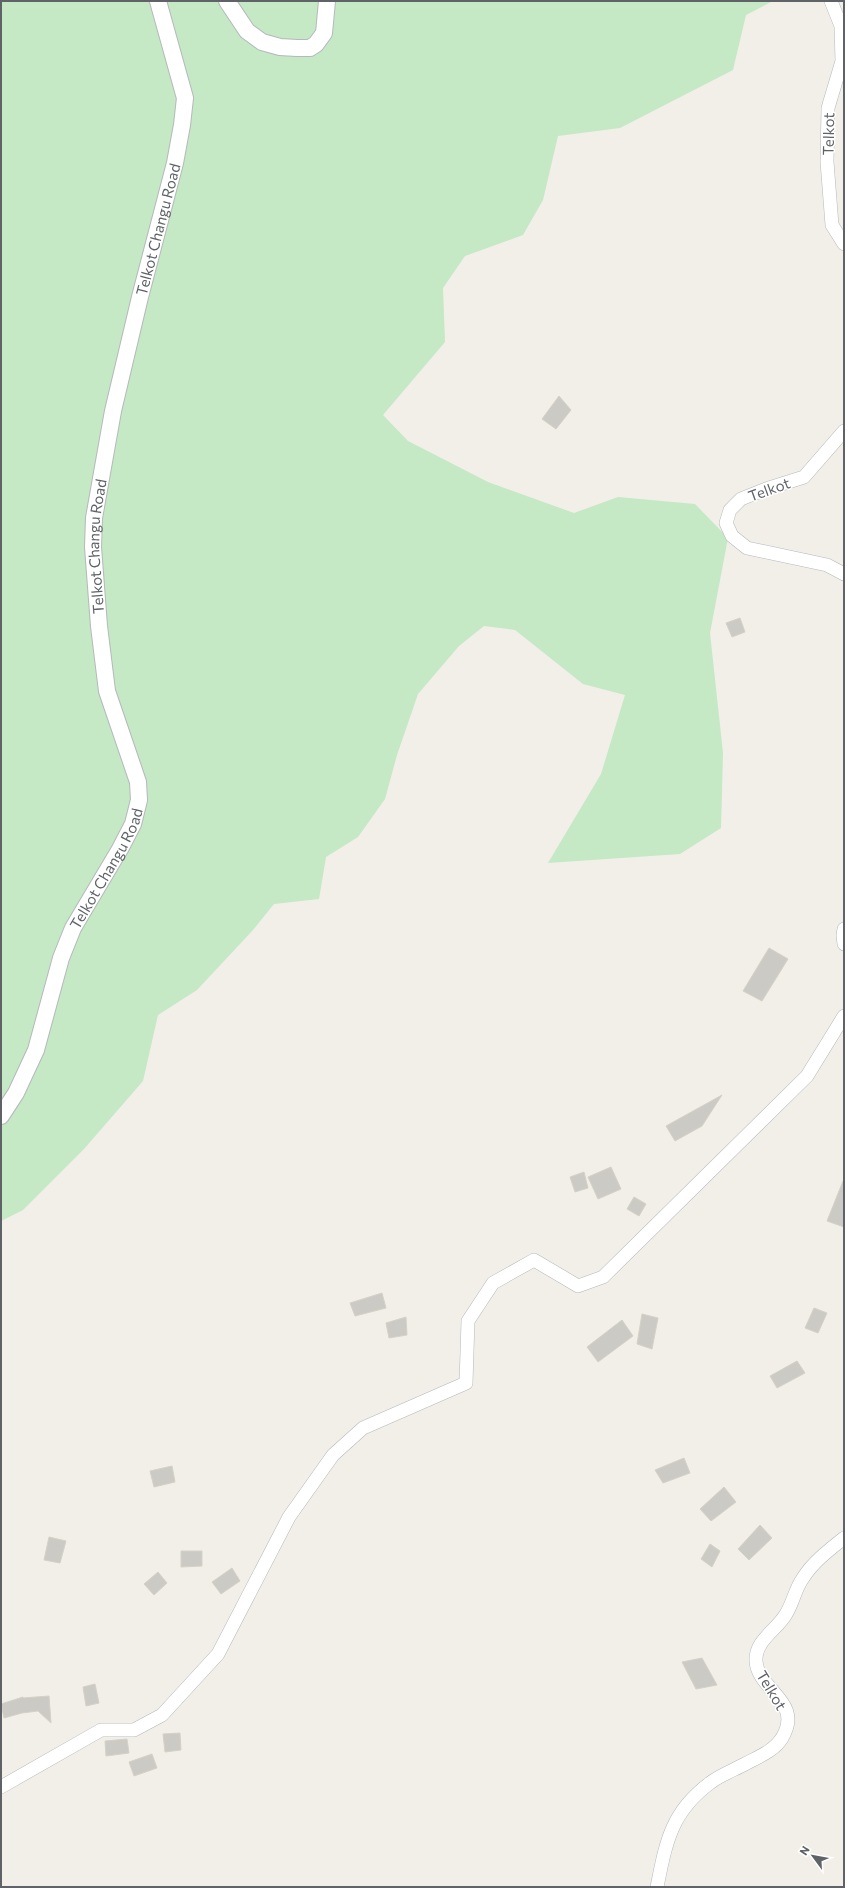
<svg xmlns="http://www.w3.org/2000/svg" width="845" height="1888" font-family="Commissioner,sans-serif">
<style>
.green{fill:#c5e8c5}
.building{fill:#cccac5;stroke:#d6d1c6}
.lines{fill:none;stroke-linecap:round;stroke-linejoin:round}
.minor-casing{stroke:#b5b8bc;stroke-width:14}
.tertiary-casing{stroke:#b5b8bc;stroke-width:18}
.minor{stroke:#fff;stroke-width:13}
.tertiary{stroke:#fff;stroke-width:16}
.labels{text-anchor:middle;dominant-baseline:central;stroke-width:3;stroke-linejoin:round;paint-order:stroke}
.street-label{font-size:15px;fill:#5f6368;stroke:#fff}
</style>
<rect width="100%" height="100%" fill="#f1efe8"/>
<path class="green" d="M 1,1 L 773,1 L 746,15 L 733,70 L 620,128 L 558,136 L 543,200 L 523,235 L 465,256 L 443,288 L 445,342 L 383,415 L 408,441 L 488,482 L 574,513 L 618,497 L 695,504 L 728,538 L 710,633 L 723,753 L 721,828 L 680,854 L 548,863 L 601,774 L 625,695 L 583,684 L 515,630 L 484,626 L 459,646 L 418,694 L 397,755 L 385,799 L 358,837 L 326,857 L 319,899 L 274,904 L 253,930 L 197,990 L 158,1015 L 143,1081 L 84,1149 L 23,1210 L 1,1221 Z"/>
<path class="building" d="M 559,396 L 571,410 L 556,429 L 542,419 Z
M 740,618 L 745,632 L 732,637 L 726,623 Z
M 769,948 L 788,959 L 762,1001 L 743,991 Z
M 722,1095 L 702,1126 L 675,1141 L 666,1126 Z
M 611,1167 L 621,1189 L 598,1199 L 588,1177 Z
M 584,1172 L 588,1188 L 575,1192 L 570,1177 Z
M 843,1181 L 844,1181 L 844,1227 L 827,1221 Z
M 634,1197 L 646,1204 L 639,1216 L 627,1209 Z
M 382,1293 L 386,1308 L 355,1316 L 350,1303 Z
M 814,1308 L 827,1313 L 818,1333 L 805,1328 Z
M 642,1314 L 658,1318 L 652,1349 L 637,1344 Z
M 406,1317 L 407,1335 L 389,1338 L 386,1323 Z
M 622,1320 L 633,1336 L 598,1362 L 587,1347 Z
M 797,1361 L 805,1373 L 777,1388 L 770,1376 Z
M 684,1458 L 690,1473 L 663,1483 L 655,1470 Z
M 172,1466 L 175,1482 L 154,1487 L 150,1471 Z
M 724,1487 L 736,1502 L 711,1521 L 700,1509 Z
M 760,1525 L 772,1538 L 749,1560 L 738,1549 Z
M 49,1537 L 66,1541 L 60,1563 L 44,1560 Z
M 710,1544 L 720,1551 L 712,1567 L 701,1559 Z
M 181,1551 L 202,1551 L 202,1566 L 181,1567 Z
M 232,1568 L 240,1581 L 221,1594 L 212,1582 Z
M 158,1572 L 167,1583 L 154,1595 L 144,1584 Z
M 702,1658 L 717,1685 L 696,1689 L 682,1662 Z
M 95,1684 L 99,1703 L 86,1706 L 83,1687 Z
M 49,1696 L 51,1723 L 38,1711 L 22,1713 L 4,1718 L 1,1704 L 23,1697 L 23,1698 Z
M 180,1733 L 181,1750 L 165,1752 L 163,1734 Z
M 127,1739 L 129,1753 L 106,1756 L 105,1741 Z
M 152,1754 L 157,1768 L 134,1776 L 129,1762 Z"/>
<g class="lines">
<defs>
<path id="minor" d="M 831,1 L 841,26 L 842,61 L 828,108 L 827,162 L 832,225 L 844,244
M 844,431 L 804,477 L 766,489 L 741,499 L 730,510 L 726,523 L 732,536 L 747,548 L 827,565 L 844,574
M 844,929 L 843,935 L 844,944
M 1,1787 L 101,1730 L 134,1730 L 162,1715 L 218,1654 L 289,1517 L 333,1455 L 363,1428 L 466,1383 L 468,1321 L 493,1283 L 534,1260 L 578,1286 L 603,1277 L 807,1076 L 844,1016
M 657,1887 C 666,1842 671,1812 710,1783 C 720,1775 734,1770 745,1764 C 758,1757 774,1751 782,1738 C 804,1701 758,1691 756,1661 C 755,1640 777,1630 786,1614 C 793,1603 795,1589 803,1578 C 813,1562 829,1550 844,1538"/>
<g id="tertiary">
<path d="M 227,1 L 247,31 L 262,42 L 280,47 L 297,48 L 310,48 L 316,44 L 324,33 L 327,1"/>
<path id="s1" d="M 1,1116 L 16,1093 L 36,1050 L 61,958 L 73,928 L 120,849 L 133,824 L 139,800 L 138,782 L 107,691 L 99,626 L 93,547 L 94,518 L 113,411 L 140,297 L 175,163 L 182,125 L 185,98 L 158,1"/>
</g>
</defs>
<use href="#minor" class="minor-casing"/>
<use href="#tertiary" class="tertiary-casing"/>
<use href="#minor" class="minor"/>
<use href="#tertiary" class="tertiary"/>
</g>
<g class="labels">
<g class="street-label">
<text transform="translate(828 134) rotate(-89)">Telkot</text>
<text stroke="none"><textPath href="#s1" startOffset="931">Telkot Changu Road</textPath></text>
<text transform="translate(769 489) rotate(-20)">Telkot</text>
<text stroke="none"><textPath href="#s1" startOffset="607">Telkot Changu Road</textPath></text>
<text stroke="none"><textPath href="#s1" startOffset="271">Telkot Changu Road</textPath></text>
<text transform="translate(772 1690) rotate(59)">Telkot</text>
</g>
</g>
<rect width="845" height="1888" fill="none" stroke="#5f6368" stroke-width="4"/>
<g transform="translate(813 1856) rotate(302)" stroke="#ffffff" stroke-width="3" paint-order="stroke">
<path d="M0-3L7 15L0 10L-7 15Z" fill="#5f6368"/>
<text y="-6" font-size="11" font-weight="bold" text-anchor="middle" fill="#5f6368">N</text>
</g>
</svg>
